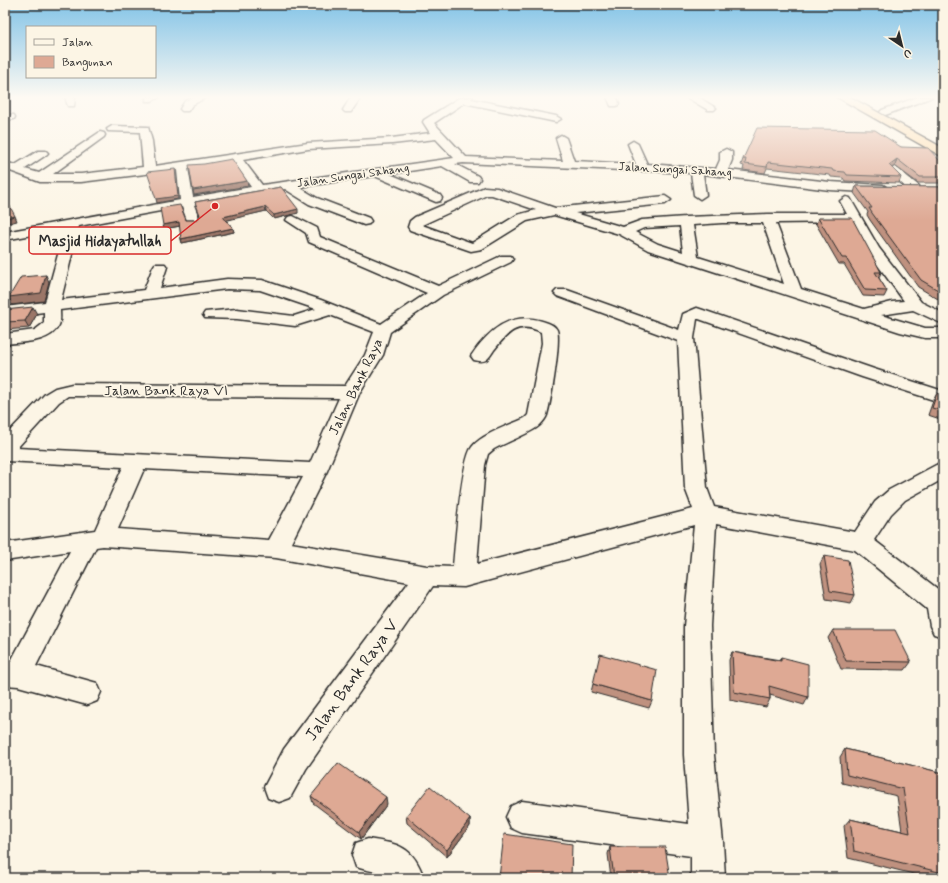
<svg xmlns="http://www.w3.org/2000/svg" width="948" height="883" font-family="Mynerve,sans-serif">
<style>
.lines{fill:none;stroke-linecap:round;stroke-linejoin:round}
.street-casing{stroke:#2b2b2b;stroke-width:3}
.highway-casing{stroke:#2b2b2b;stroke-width:3}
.street{fill:#fcf5e5;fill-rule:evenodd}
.highway{fill:#fddcac;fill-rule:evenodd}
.wall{fill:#bf917f;stroke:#2b2b2b}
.shaded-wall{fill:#9b7668;stroke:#2b2b2b}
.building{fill:#dea994;stroke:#2b2b2b}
.labels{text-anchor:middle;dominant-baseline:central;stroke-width:3.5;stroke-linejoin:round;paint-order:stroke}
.far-street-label{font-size:12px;fill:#2b2b2b;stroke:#fcf5e5}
.street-label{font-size:14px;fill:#2b2b2b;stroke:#fcf5e5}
.near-street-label{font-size:17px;fill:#2b2b2b;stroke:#fcf5e5}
.leader{fill:none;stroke:#d62828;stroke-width:1.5}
.callout-dot{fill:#d62828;stroke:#fcf5e5;stroke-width:1.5}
.callout{fill:#fcf5e5;stroke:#d62828;stroke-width:1.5}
.callout-label{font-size:15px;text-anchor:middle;font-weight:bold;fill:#2b2b2b}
</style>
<rect width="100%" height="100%" fill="#fcf5e5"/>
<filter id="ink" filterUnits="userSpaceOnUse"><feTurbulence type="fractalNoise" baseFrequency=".025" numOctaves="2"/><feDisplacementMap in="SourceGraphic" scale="8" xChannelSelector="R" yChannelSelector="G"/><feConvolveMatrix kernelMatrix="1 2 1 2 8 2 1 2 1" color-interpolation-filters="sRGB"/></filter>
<g filter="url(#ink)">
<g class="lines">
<defs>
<path id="street" d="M 65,97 L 75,97 L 74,106 L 68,106 Z
M 146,97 L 160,97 L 152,101 L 146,101 Z
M 194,97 L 207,97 L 192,105 L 188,111 L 182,111 L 180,109 L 185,101 Z
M 351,97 L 361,97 L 351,112 L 345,112 L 343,110 Z
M 473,97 L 471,99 L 556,116 L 561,119 L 556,122 L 464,103 L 434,123 L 466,157 L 563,161 L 556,138 L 561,135 L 566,138 L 574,161 L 636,164 L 628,144 L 633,141 L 638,144 L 647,164 L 716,169 L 720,160 L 720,152 L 726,149 L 732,152 L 732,160 L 728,170 L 830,182 L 883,185 L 889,189 L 883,193 L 830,190 L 703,174 L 706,195 L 700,199 L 694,195 L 691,173 L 463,163 L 455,164 L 478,176 L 480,179 L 478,182 L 470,182 L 442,166 L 390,174 L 440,195 L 442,198 L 440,201 L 436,202 L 375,176 L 299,187 L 317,198 L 369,218 L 371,221 L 369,224 L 364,225 L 309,204 L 285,189 L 194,205 L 200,220 L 198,223 L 188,223 L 182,207 L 79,226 L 61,300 L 144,290 L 153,267 L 155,264 L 165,264 L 167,267 L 160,288 L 227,279 L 262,280 L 321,300 L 381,324 L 427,293 L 309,242 L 306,233 L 286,220 L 288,217 L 293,216 L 317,228 L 320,237 L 438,286 L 501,256 L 511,256 L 513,259 L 511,262 L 443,295 L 390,332 L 383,355 L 360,392 L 327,471 L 291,543 L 427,566 L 453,567 C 455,546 461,460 472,447 C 482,434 510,425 525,418 L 528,415 L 542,343 L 541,332 C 518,321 508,332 494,350 C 492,353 489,358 486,360 C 482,362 478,361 474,360 L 471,356 C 488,331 510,311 542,321 C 546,322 555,325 557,330 C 561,341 551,401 547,415 C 546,418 543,422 540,425 C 533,432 505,443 494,449 L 488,454 L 485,465 L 477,564 L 693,509 L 685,488 L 678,341 L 557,296 L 554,293 L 557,290 L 567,290 L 679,330 L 683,314 L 697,308 L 703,310 L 874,369 L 943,391 L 943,403 L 862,377 L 699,319 L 697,319 L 694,338 L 707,488 L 714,507 L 855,532 L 875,502 L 889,490 L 936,465 L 943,463 L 943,479 L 905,500 L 891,514 L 874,540 L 943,593 L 943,637 L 934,634 L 930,626 L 927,609 L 855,550 L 716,524 L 710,626 L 714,755 L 723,842 L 725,878 L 691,878 L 691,856 L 522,833 L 511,828 L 506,817 L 511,806 L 522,801 L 689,824 L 684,755 L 684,626 L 694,525 L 464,587 L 433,586 L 306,769 L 290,798 L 279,802 L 268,798 L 264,787 L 284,749 L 409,582 L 276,558 L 103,546 L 96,547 L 36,666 L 97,683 L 101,692 L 97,701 L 87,705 L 18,686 L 5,685 L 5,661 L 11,661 L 70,551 L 5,561 L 5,543 L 95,530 L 123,467 L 5,461 L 5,436 L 45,394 L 55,388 L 72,384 L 345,386 L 365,355 L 374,332 L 330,315 L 295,326 L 237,319 L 205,318 L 203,315 L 205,312 L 237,309 L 294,316 L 316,309 L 260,290 L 227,289 L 60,310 C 60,314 61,321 59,325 C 51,343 22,342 5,344 L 5,334 L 35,330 L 44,323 L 44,312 L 5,317 L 5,307 L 45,302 L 65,229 L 5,240 L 5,232 L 180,200 L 177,170 L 81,182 L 40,182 L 5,169 L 5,162 L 15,165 L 38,151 L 46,151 L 48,153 L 46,155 L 25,169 L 39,173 L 100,132 L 104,133 L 105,135 L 104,137 L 53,174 L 81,174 L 143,167 L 140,132 L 108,131 L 107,129 L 112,126 L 148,127 L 152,141 L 155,166 L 308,143 L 392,138 L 430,133 L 423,122 L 424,120 L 459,98 ZM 436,139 L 454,158 L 262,185 L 243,160 L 308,149 L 392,144 ZM 233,161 L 251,187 L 193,197 L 188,168 ZM 68,396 L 72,396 L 339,398 L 310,463 L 17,448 L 59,402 ZM 144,469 L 303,477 L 269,540 L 118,529 Z
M 607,97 L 617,97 L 619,104 L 617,106 L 611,106 Z
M 686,97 L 698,97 L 716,108 L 714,110 L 708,110 Z
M 918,97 L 932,97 L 888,114 L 885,115 L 880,112 L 882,110 Z
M 5,114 L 14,115 L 15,117 L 14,119 L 5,120 Z
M 894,167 L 898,169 L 919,186 L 921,189 L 919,192 L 911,192 L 890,173 L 888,171 L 890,169 Z
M 485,187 L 497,188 L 555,208 L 665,196 L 671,200 L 665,204 L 575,213 L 623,227 L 642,220 L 686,217 L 768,214 L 847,214 L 840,201 L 846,197 L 850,198 L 879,248 L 921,302 L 943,313 L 943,324 L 913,310 L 881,315 L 925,328 L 943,328 L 943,338 L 925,338 L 900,332 L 648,250 L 619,234 L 554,215 L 527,221 L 482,249 L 471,251 L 410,230 L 408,227 L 410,221 L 415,217 ZM 487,195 L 492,195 L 536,210 L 517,215 L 472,243 L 422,225 ZM 851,222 L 866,249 L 904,301 L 892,302 L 864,309 L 801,289 L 776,223 ZM 722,223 L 763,223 L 784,284 L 698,257 L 693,225 ZM 680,226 L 683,252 L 658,244 L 635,232 L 644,228 Z
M 368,839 C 399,844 413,846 424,878 L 390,878 C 382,871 367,871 356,867 L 352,855 L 356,843 Z"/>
<path id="highway" d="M 837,97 L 850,97 L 943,148 L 943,157 Z"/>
</defs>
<use href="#street" class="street-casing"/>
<use href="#highway" class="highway-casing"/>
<use href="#street" class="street"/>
<use href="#highway" class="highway"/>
</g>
<path class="wall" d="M 901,147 L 941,162 L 943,162 L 943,183 L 918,183 L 895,166 L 892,168 L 901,177 L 899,183 L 845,181 L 843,178 L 831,177 L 830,175 L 767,168 L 765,173 L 743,170 L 744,166 L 741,165 L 743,159 Z
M 856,186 L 943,187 L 943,302 L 918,287 L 870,220 L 867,215 L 868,212 L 854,193 Z
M 281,187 L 298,213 L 274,219 L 266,211 L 226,220 L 233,228 L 234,232 L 182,243 L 181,239 L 180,226 L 164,229 L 163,225 L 186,220 L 197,220 L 200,216 L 195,202 Z
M 818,218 L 881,272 L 879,278 L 887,291 L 884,297 L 863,296 L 844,264 L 839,264 L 816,224 Z
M 5,310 L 37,314 L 29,328 L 5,330 Z
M 937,393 L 943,395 L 943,420 L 928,415 L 933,401 Z
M 824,556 L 855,595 L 851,603 L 826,599 L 820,564 Z
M 833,630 L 911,662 L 905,670 L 841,669 L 828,638 Z
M 732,652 L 780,660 L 781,657 L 808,697 L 804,705 L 770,695 L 770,699 L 766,707 L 730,700 L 729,660 Z
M 593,684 L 652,701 L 649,708 L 591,692 Z
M 845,749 L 943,773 L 943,878 L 930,878 L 848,858 L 844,826 L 850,819 L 902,831 L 897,796 L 842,783 L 840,757 Z
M 311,796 L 387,804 L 361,839 L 313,803 Z
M 406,816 L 470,819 L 470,826 L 447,857 L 407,823 Z
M 610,847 L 670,878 L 611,878 L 608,854 Z"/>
<path class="shaded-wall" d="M 897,159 L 895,166 L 886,171 L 889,165 Z
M 175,169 L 178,199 L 157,203 L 156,199 Z
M 247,181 L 248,186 L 194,195 L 193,190 Z
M 265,207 L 266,211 L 224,221 L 223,217 Z
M 298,209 L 298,213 L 274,219 L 274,215 Z
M 15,216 L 17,221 L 5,224 L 5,218 Z
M 179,222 L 180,226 L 164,229 L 163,225 Z
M 233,228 L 234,232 L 182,243 L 181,239 Z
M 46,275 L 49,282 L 44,301 L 12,305 L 9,297 Z
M 33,307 L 37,314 L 29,328 L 25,321 Z
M 386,797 L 387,804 L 361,839 L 359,832 Z
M 470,819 L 470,826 L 447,857 L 447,850 Z"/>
<path class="building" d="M 757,128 L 875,130 L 901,147 L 928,148 L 941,162 L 943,162 L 943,177 L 920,177 L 897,159 L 889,165 L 901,177 L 847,175 L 845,172 L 833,171 L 832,169 L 768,162 L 767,167 L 745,164 L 746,159 L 743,159 Z
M 232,159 L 247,181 L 193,190 L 189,165 L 204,164 Z
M 175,169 L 178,196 L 156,199 L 147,172 Z
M 856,186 L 943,187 L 943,293 L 921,280 L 872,213 L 869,208 L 872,208 Z
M 281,187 L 298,209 L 274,215 L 265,207 L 223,217 L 233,228 L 181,239 L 179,222 L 163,225 L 160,208 L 180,205 L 186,220 L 197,220 L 200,215 L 195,202 Z
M 5,197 L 15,216 L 5,218 Z
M 818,218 L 852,218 L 881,272 L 875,272 L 887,291 L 865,290 L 846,258 L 842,258 Z
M 46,275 L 41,293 L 9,297 L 21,277 Z
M 33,307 L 25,321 L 5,322 L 5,310 Z
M 937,393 L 943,395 L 943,411 L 932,408 Z
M 824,556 L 848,560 L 855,595 L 830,591 Z
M 833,630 L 895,630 L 911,662 L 846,661 Z
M 732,652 L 781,661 L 781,657 L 808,664 L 808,697 L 769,686 L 770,699 L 734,692 Z
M 600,654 L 657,670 L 652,701 L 593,684 Z
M 845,749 L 943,773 L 943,873 L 854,851 L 850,819 L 910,833 L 903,789 L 847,775 Z
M 338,763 L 386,797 L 359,832 L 311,796 Z
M 430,786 L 470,819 L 447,850 L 406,816 Z
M 504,834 L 572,844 L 571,878 L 499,878 Z
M 610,847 L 665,847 L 670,878 L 614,878 Z"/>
</g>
<linearGradient id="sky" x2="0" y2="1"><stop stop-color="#82c3e7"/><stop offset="0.44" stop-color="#fefaf3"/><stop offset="1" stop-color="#fefaf3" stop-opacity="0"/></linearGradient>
<rect width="948" height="221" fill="url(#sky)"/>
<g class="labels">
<g class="far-street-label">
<text transform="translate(675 170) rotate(3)">Jalan Sungai Sahang</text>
<text transform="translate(353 176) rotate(-8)">Jalan Sungai Sahang</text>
</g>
<g class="street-label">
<text transform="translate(356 387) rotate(-64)">Jalan Bank Raya</text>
<text x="166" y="391">Jalan Bank Raya VI</text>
</g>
<g class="near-street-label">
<text transform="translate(352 680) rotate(-54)">Jalan Bank Raya V</text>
</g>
</g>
<path class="leader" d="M215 206L171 241"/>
<circle class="callout-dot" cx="215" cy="206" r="4"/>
<rect class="callout" x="29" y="227" width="142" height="27" rx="4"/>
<g class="callout-label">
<text x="100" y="246">Masjid Hidayatullah</text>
</g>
<rect width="948" height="883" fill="none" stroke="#fcf5e5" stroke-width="20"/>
<rect x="10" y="10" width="928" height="863" fill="none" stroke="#2b2b2b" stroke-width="1.5" filter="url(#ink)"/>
<rect x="26" y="26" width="130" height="52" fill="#fcf5e5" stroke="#a8a49b"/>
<rect x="34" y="39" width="20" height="6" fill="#fcf5e5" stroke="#a8a49b"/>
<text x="62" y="46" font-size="12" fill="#2b2b2b">Jalan</text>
<rect x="34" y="56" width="20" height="12" fill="#dea994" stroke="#a8a49b"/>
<text x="62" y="66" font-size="12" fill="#2b2b2b">Bangunan</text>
<g transform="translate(902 46) rotate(145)" stroke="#fcf5e5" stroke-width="3" paint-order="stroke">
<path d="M0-3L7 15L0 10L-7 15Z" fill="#2b2b2b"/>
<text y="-6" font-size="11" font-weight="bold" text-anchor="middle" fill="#2b2b2b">U</text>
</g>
</svg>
